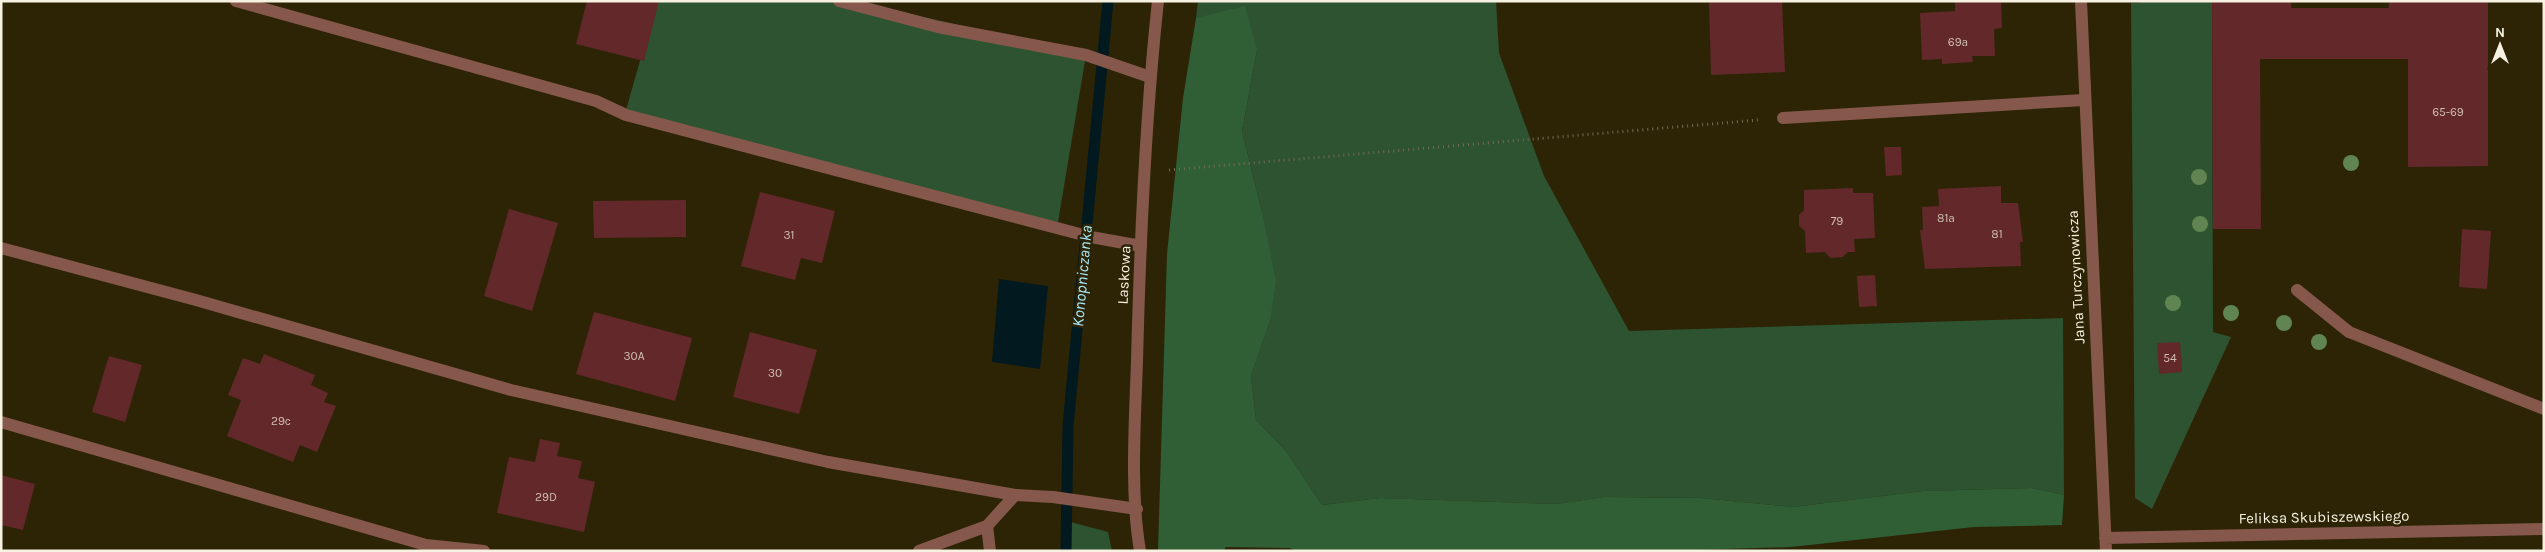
<svg xmlns="http://www.w3.org/2000/svg" width="2545" height="552" font-family="Karla,sans-serif">
<style>
.green{fill:#2d5331}
.forest{fill:#305f36}
.water{fill:#01191f}
.lines{fill:none;stroke-linecap:round;stroke-linejoin:round}
.stream{stroke:#01191f;stroke-width:11}
.building{fill:#62282a}
.path{stroke:#716a50;stroke-width:3;stroke-dasharray:1 4;stroke-linecap:butt}
.service{stroke:#86584c;stroke-width:12}
.minor{stroke:#86584c;stroke-width:12}
.tree{fill:#618453}
.labels{text-anchor:middle;dominant-baseline:central;stroke-width:5;stroke-linejoin:round;paint-order:stroke}
.number-label{font-size:12px;fill:#d1bfb2}
.street-label{font-size:15px;fill:#f6f1e0;stroke:#2d2406}
.water-label{font-size:16px;font-style:italic;fill:#a8e9fa;stroke:#2d2406}
</style>
<rect width="100%" height="100%" fill="#2d2406"/>
<path class="green" d="M 657,1 L 856,1 L 1086,55 L 1057,228 L 626,110 Z
M 1198,1 L 1496,1 L 1499,53 L 1544,176 L 1629,331 L 2063,318 L 2064,495 L 2032,488 L 1923,491 L 1793,507 L 1701,498 L 1604,497 L 1556,504 L 1380,498 L 1322,505 L 1287,452 L 1256,420 L 1251,376 L 1270,321 L 1261,208 L 1242,131 L 1257,50 L 1196,18 Z
M 2153,1 L 2212,1 L 2213,332 L 2231,337 L 2152,509 L 2135,498 L 2131,3 Z
M 1067,521 L 1108,532 L 1112,551 L 1066,551 Z"/>
<path class="forest" d="M 1245,6 L 1257,50 L 1242,131 L 1261,208 L 1276,281 L 1270,321 L 1251,376 L 1256,420 L 1287,452 L 1322,505 L 1380,498 L 1556,504 L 1604,497 L 1701,498 L 1793,507 L 1923,491 L 2032,488 L 2064,495 L 2062,525 L 1974,527 L 1791,547 L 1665,551 L 1297,551 L 1289,548 L 1226,547 L 1223,551 L 1158,551 L 1167,254 L 1183,98 L 1196,18 Z"/>
<path class="water" d="M 999,279 L 1048,286 L 1040,369 L 992,362 Z"/>
<g class="lines">
<path class="stream" d="M 1066,551 L 1068,426 L 1108,1"/>
</g>
<path class="building" d="M 587,1 L 659,1 L 644,61 L 576,44 Z
M 1709,1 L 1782,1 L 1785,72 L 1711,75 Z
M 1955,1 L 2001,1 L 2002,28 L 1994,29 L 1995,56 L 1972,56 L 1973,62 L 1942,64 L 1942,59 L 1922,60 L 1920,13 L 1955,11 Z
M 2212,1 L 2291,1 L 2291,8 L 2389,8 L 2389,1 L 2488,1 L 2488,166 L 2408,167 L 2408,59 L 2260,59 L 2261,229 L 2213,229 Z
M 1884,147 L 1901,147 L 1902,175 L 1886,176 Z
M 2001,186 L 2001,203 L 2018,203 L 2023,242 L 2020,242 L 2021,266 L 1925,269 L 1920,230 L 1923,230 L 1922,207 L 1939,206 L 1938,189 Z
M 1853,188 L 1853,193 L 1873,193 L 1875,238 L 1854,239 L 1855,252 L 1848,252 L 1843,257 L 1830,258 L 1825,252 L 1806,253 L 1805,231 L 1799,226 L 1799,215 L 1804,210 L 1804,190 Z
M 760,192 L 835,211 L 822,263 L 801,258 L 795,280 L 741,266 Z
M 686,200 L 686,237 L 594,238 L 593,201 Z
M 509,209 L 558,223 L 532,311 L 484,296 Z
M 2462,229 L 2491,231 L 2487,289 L 2459,287 Z
M 1875,275 L 1877,306 L 1859,307 L 1857,276 Z
M 594,312 L 692,338 L 675,401 L 576,374 Z
M 750,332 L 817,350 L 799,414 L 733,397 Z
M 2180,342 L 2182,372 L 2159,374 L 2157,343 Z
M 264,354 L 315,375 L 311,385 L 328,393 L 324,402 L 336,406 L 317,452 L 300,445 L 293,462 L 227,436 L 241,400 L 228,395 L 243,358 L 260,364 Z
M 109,356 L 142,365 L 125,422 L 92,412 Z
M 540,439 L 560,443 L 557,456 L 582,461 L 578,478 L 595,482 L 584,532 L 497,513 L 509,457 L 535,462 Z
M 1,475 L 35,484 L 23,530 L 1,525 Z"/>
<g class="lines">
<path class="path" d="M 1169,170 L 1758,120"/>
<path class="service" d="M 236,1 L 596,101 L 626,115 L 1091,237 L 1141,246
M 839,1 L 938,27 L 1086,55 L 1150,77
M 1783,118 L 2084,100
M 1,248 L 196,300 L 511,390 L 828,462 L 1015,495
M 2297,290 L 2349,332 L 2544,409
M 1,422 L 426,545 L 484,551
M 919,551 L 987,526"/>
<path class="minor" d="M 2081,1 L 2106,551
M 2105,538 L 2544,529
M 990,551 L 987,526 L 1015,495 L 1053,497 L 1137,509
M 1140,551 C 1130,492 1135,421 1137,361 C 1140,241 1145,121 1158,1"/>
</g>
<g class="tree">
<circle cx="2351" cy="163" r="8"/>
<circle cx="2199" cy="177" r="8"/>
<circle cx="2200" cy="224" r="8"/>
<circle cx="2173" cy="303" r="8"/>
<circle cx="2231" cy="313" r="8"/>
<circle cx="2284" cy="323" r="8"/>
<circle cx="2319" cy="342" r="8"/>
</g>
<g class="labels">
<g class="number-label">
<text x="1958" y="42">69a</text>
<text x="2448" y="112">65-69</text>
<text x="1946" y="218">81a</text>
<text x="1837" y="221">79</text>
<text x="1997" y="234">81</text>
<text x="789" y="235">31</text>
<text x="634" y="356">30A</text>
<text x="2170" y="358">54</text>
<text x="775" y="373">30</text>
<text x="281" y="421">29c</text>
<text x="546" y="497">29D</text>
</g>
<g class="street-label">
<text transform="translate(1124 275) rotate(-87)">Laskowa</text>
<text transform="translate(2076 277) rotate(-93)">Jana Turczynowicza</text>
<text transform="translate(2324 517) rotate(-1)">Feliksa Skubiszewskiego</text>
</g>
<g class="water-label">
<text transform="translate(1082 276) rotate(-85)">Konopniczanka</text>
</g>
</g>
<rect width="2545" height="552" fill="none" stroke="#f6f1e0" stroke-width="5"/>
<g transform="translate(2500 45)" stroke="#2d2406" stroke-width="4" paint-order="stroke">
<path d="M0-4L9 19L0 12L-9 19Z" fill="#f6f1e0"/>
<text y="-8" font-size="14" font-weight="bold" text-anchor="middle" fill="#f6f1e0">N</text>
</g>
</svg>
